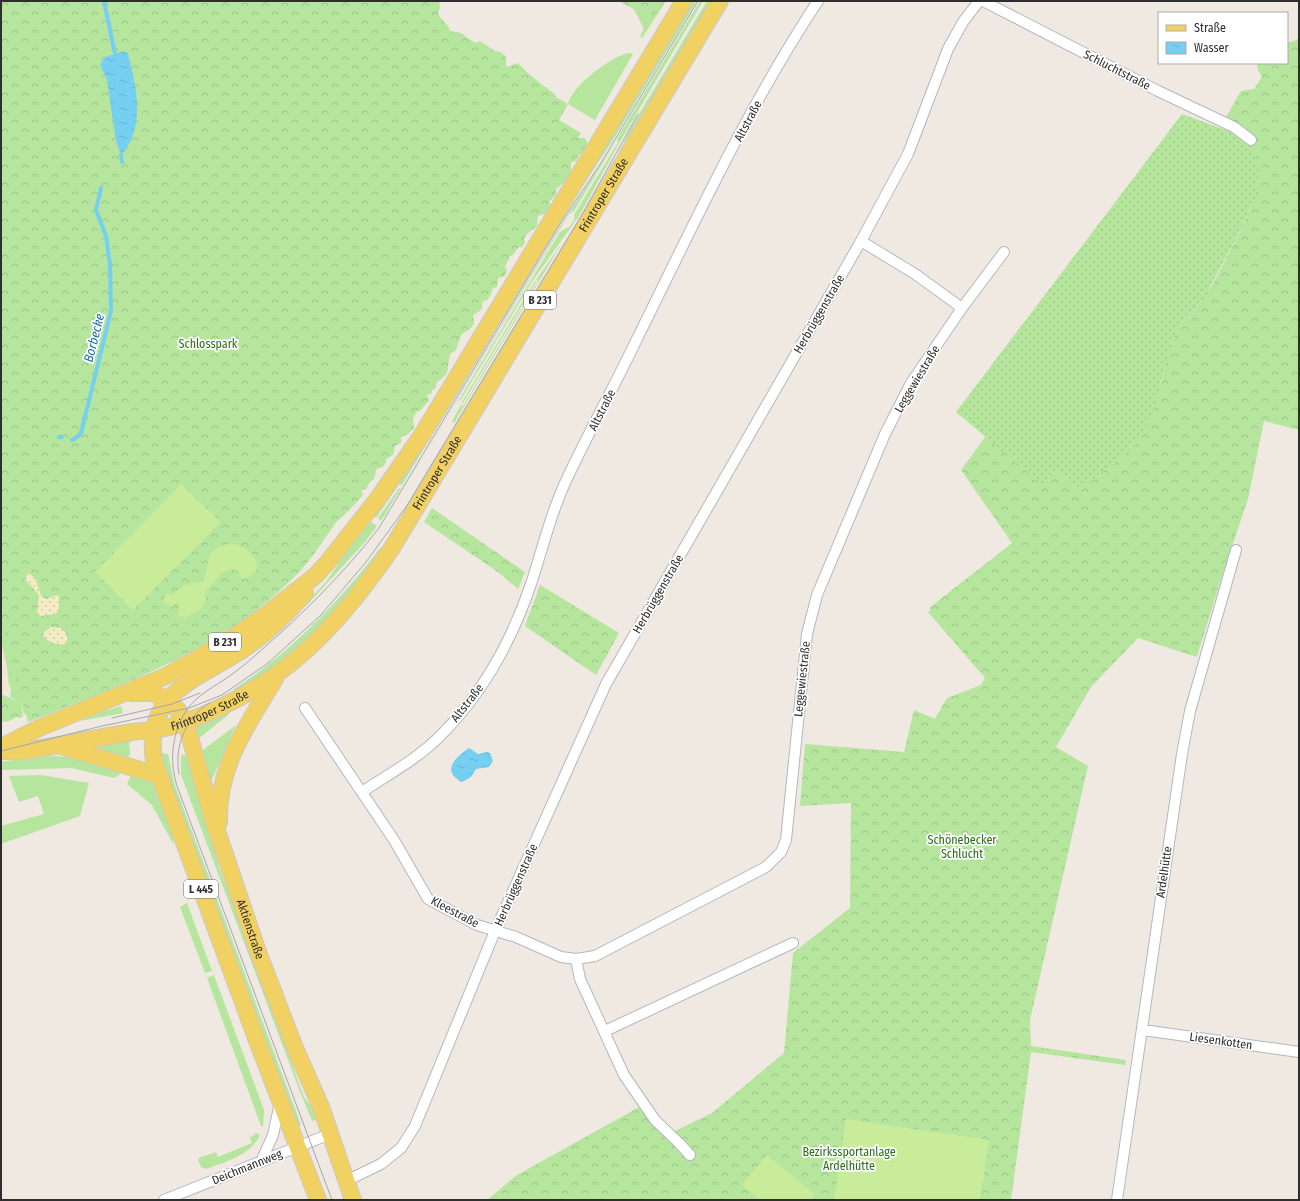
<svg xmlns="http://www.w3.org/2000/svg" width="1300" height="1201" font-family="'Fira Sans Condensed',sans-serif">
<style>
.education{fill:#f0e6d1}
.grass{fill:#b6e59e}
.forest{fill:url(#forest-crowns)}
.sand{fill:url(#sand-dots)}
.garden{fill:url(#garden-dots)}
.pitch{fill:#c9ec9a}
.water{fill:url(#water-ripples)}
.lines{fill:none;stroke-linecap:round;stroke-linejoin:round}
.stream{stroke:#75cff0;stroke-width:4}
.minor-casing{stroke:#b4b7c1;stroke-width:12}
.primary-casing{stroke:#c9c9c9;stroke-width:18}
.minor{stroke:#fff;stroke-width:10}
.primary{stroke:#f2d163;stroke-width:16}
.tram{stroke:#a3a6b8;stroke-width:1}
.labels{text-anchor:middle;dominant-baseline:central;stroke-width:3.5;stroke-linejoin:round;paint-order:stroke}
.shield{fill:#fff;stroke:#6d6d6d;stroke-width:1}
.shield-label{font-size:11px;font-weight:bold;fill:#2e2e2e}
.street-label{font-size:12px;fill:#2e2e2e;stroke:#fff}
.park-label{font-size:12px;fill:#2c6e1b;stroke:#fff}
.water-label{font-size:13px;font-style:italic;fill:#0d6fa3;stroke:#fff}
</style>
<defs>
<pattern id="forest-crowns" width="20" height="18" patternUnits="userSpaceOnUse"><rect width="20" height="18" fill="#b6e59e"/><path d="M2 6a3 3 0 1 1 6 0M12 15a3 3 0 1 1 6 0" fill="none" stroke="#9dc588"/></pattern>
<pattern id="sand-dots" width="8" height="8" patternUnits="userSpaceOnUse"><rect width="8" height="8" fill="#f3ecc5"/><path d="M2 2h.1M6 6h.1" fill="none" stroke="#d1cbaa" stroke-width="1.8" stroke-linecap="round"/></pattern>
<pattern id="garden-dots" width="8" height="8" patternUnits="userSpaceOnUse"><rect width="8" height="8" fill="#b6e59e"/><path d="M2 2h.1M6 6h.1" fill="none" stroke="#9dc588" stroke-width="1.8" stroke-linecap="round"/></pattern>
<pattern id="water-ripples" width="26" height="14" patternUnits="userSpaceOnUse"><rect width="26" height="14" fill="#75cff0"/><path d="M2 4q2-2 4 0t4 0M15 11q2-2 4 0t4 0" fill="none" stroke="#66b2ce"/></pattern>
</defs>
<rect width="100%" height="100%" fill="#efe9e1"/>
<path class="education" d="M 1,620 L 19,688 L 1,692 Z"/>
<path class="grass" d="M 640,1 L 666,1 L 642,38 L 640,36 L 644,29 L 634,9 Z
M 693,1 L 697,1 L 613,140 L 571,204 L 402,485 L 399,484 L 376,518 L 373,514 L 591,171 Z
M 700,1 L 703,1 L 622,138 L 579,216 L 533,280 L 460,401 L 459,400 L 560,232 C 571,224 568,231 575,218 L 574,215 L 618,142 L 617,139 Z
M 707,1 L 711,1 L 611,169 L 630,129 Z
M 629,53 L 633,54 L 595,120 L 568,104 C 573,85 610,57 629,53 Z
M 616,141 L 574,211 L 569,214 L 405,487 L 561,225 Z
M 562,243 L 454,423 L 452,421 L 461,405 L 463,406 L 538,281 L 536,280 Z
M 535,281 L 536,282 L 463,403 L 462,402 Z
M 400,487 L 401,488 L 381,521 L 378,518 Z
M 368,520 L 377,526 L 365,542 L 307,605 L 244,660 L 244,657 L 306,603 L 326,582 Z
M 380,548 L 383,550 L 332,617 L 269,673 L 234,691 L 234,689 C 291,652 339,602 380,548 Z
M 1,609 L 28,714 L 24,714 L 21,703 L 10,697 L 11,688 L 9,685 L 7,667 L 1,641 Z
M 121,706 L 123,713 L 80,721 L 104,711 Z
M 230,712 L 227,716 L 199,738 L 195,728 Z
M 236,725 L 211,782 L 203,750 Z
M 129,740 L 130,754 L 127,759 L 89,746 Z
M 161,753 L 168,754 L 174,783 L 301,1125 L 298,1126 L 171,785 Z
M 181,755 L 190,756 L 219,867 L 304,1097 L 316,1113 L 317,1120 L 312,1121 L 299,1089 L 184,783 L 181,774 Z
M 55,756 L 78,758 L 122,770 L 118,776 L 114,778 L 71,768 L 1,770 L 1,762 L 32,757 Z
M 132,772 L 152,782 L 174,839 L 173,844 L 152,805 L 127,784 Z
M 41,775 L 89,783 L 80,816 L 1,844 L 1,826 L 44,814 L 38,796 L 19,802 L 9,776 Z
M 187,903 L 212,971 L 205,973 L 180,907 Z
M 214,975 L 264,1110 L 263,1127 L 261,1126 L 207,978 Z
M 256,1133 L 260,1135 C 250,1156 226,1161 206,1169 L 201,1167 L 198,1160 L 199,1158 L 216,1152 L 218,1157 L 252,1143 L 250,1138 Z"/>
<path class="forest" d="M 1,1 L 439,1 L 440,8 L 438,13 C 441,21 448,23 450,31 L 461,33 L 475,43 L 480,41 L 495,51 L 501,52 L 506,57 L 506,67 L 518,63 L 531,76 L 556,95 L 556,97 L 568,104 L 559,120 L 581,133 L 578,138 L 585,138 L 588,145 L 585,152 L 579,155 L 576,161 L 571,163 L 571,173 L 565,182 L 556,189 L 556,195 L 549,202 L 551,206 L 547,213 L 538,216 L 537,226 C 531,232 529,230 524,239 L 525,243 L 522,247 L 519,247 L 512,256 L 510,256 L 505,267 L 507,270 L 505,276 L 498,278 L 497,287 L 492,289 L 491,295 L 486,301 L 483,301 L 481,310 L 473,315 L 474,323 L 472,327 L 461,335 L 456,350 L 450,354 C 446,370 453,371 436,383 L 436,388 L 432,390 L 431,395 L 428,394 L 427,395 L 429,400 L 421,410 L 416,412 L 413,419 L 414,428 L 408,434 L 401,437 L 401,443 L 395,446 L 393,455 L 386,459 C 387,464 382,469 377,468 L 374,479 L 370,482 L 366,489 L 361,490 L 363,495 C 360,499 341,519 338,520 C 326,536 315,554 302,569 C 228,647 126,684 28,722 L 1,620 Z
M 619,1 L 665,1 L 653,20 Z
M 1299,39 L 1299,430 L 1264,421 L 1248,499 L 1220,582 L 1197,657 L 1138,638 L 1091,687 L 1056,747 L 1088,766 L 1030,1020 L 1031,1046 L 1126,1060 L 1125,1065 L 1031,1052 L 1011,1200 L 487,1200 L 517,1175 L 643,1105 L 665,1136 L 712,1113 L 784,1053 L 793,953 L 850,908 L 851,803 L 800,806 L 805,744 L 904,752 L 914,710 L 935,719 L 947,698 L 981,685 L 985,678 L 928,612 L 931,610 L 929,608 L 1012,543 L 961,470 L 986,436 L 1043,485 L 1056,469 L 1081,489 L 1133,447 L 1162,381 L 1168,353 L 1175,334 L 1185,319 L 1200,303 L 1214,282 L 1237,238 L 1255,197 L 1240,138 L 1231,132 L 1226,117 L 1241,91 L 1254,89 L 1262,77 L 1258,70 L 1257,63 L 1287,63 L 1287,43 Z
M 432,508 L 525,572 L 518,589 L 498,572 L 424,522 Z
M 540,585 L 619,633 L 596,675 L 525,626 Z
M 1,694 L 21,703 L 23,716 L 21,718 L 16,717 L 10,721 L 1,722 Z"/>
<path class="sand" d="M 29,572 L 35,579 L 42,597 L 47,599 L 57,595 L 59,597 L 59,609 L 56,614 L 41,616 L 37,613 L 39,595 L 25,579 Z
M 51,627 L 61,628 L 67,634 L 67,641 L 65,644 C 57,645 49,643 43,636 L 44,632 Z"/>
<path class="garden" d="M 1182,114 L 1231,132 L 1250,146 L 1256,156 L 1259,171 L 1255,197 L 1237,237 L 1204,298 L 1185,319 L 1175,334 L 1154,406 L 1143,435 L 1133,447 L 1081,489 L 1056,469 L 1043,485 L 956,412 Z"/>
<path class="pitch" d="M 181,484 L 221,522 L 133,610 L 95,572 Z
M 230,544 C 252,545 271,571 243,579 L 239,576 L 239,572 L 233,569 L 224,571 L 205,592 C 209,607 197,611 186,618 L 178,616 L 179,602 L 174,604 L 172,607 L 162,602 L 167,593 L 172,595 L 183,586 L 203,581 C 211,565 202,548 230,544 Z
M 846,1119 L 989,1140 L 980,1200 L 834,1200 Z
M 767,1155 L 815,1194 L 810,1200 L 761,1200 L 742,1185 Z"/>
<path class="water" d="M 125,51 L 128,54 C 135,83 143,111 131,140 C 128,145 126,151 121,155 L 116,141 L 107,80 L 100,65 L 105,57 Z
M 469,748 L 478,754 L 487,752 L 490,753 L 493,761 L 489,767 L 476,769 L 471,777 L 462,782 C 440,771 456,757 469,748 Z"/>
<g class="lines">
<path class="stream" d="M 104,1 L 115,54
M 121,155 L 122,162
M 59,437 L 62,437
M 72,440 L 77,437 L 81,433 L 111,311 L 110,264 L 106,236 L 96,210 L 101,188"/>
<defs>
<path id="minor" d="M 983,1 L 1158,91 L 1234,127 L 1251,140
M 861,241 L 915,274 L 962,308
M 305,708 L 394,840 L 428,899 L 477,925 L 516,937 L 561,957 L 576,959 L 595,956 L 766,867 L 781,852 L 786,840 L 807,634 L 817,595 L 885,434 L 911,383 L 962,308 L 1004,252
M 362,792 C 389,774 419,758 441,735 C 483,693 512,640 531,584 C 542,551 550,515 565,483 C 587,435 613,389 636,341 C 693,226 747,108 818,1
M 576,959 L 580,979 L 624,1075 L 655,1120 L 679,1143 L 690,1155
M 1143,1030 L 1299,1052
M 605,1031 L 793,943
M 261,1162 L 273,1135 L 280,1103
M 346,1181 L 381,1164 L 401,1148 L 415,1126 L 495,931 L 606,684 L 861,241 L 908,154 L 948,49 L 963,22 L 979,1
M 164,1200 L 330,1134
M 1117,1200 L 1182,754 L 1190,711 L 1236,550"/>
<g id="primary">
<path d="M 305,593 C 286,615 267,634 242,650 C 195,681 144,692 154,761 L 256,1038 L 318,1200"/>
<path id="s1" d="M 131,693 L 152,693 L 167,699 L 178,710 L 187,727 L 213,819 L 257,949 L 295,1048 L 321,1107 L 353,1200"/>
<path d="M 61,746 L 160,776"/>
<path d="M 1,747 L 39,728 L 166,676 L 229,640 L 265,615 L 315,576 L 327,563 L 379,497 L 422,435 L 684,1"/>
<path id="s2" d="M 1,751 L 25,751 C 60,745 96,738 132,732 C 150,730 169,729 186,722 C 282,686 335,631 392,548 L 720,1"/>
<path d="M 219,823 C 217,766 247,726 275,679"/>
</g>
</defs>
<use href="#minor" class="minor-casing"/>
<use href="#primary" class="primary-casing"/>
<use href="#minor" class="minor"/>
<use href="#primary" class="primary"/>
<path class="tram" d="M 112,718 L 172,704 L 200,693
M 1,751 L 102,726 L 189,708 L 222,695 L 268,663 L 321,615 L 366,562 L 406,507 L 583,213 L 638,114
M 179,774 C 174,747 185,718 209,703
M 332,1200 L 177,786 C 169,760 172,734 186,711 C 196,695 216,686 231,675 C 241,668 250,660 259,652 C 303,614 343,574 379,528 L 560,224 L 601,163 L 698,1"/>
</g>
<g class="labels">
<g class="shield">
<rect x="524" y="291" width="32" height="18" rx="3"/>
<rect x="209" y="633" width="32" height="18" rx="3"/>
<rect x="184" y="880" width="34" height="18" rx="3"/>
</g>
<g class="shield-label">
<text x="540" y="300">B 231</text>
<text x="225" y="642">B 231</text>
<text x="201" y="889">L 445</text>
</g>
<g class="street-label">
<text transform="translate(1117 70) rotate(27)">Schluchtstraße</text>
<text transform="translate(748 121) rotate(-62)">Altstraße</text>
<text stroke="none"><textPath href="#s2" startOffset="874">Frintroper Straße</textPath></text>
<text transform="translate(819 314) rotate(-60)">Herbrüggenstraße</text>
<text transform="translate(917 379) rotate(-59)">Leggewiestraße</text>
<text transform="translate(602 410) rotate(-63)">Altstraße</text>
<text stroke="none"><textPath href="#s2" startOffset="550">Frintroper Straße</textPath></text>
<text transform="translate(658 594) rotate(-60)">Herbrüggenstraße</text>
<text transform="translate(802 679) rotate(-84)">Leggewiestraße</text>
<text transform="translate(467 703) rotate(-52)">Altstraße</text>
<text stroke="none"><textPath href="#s2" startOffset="214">Frintroper Straße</textPath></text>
<text transform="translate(1164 872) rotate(-82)">Ardelhütte</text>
<text transform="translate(516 885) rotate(-66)">Herbrüggenstraße</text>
<text transform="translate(455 912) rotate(28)">Kleestraße</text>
<text stroke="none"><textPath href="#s1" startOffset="284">Aktienstraße</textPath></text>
<text transform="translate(1221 1041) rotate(8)">Liesenkotten</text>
<text transform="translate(247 1167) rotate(-22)">Deichmannweg</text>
</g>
<g class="park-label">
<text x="208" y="344">Schlosspark</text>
<text x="962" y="840">Schönebecker<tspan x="962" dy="14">Schlucht</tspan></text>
<text x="849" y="1152">Bezirkssportanlage<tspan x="849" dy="14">Ardelhütte</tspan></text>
</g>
<g class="water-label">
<text transform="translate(94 338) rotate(-76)">Borbecke</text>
</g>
</g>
<rect width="1300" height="1201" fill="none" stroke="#2e2e2e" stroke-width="4"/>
<rect x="1158" y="12" width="130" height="52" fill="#ffffff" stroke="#ababab"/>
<rect x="1166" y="25" width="20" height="6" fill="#f2d163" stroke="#ababab"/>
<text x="1194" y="32" font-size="12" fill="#2e2e2e">Straße</text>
<rect x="1166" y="42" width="20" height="12" fill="url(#water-ripples)" stroke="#ababab"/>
<text x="1194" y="52" font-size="12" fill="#2e2e2e">Wasser</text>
</svg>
